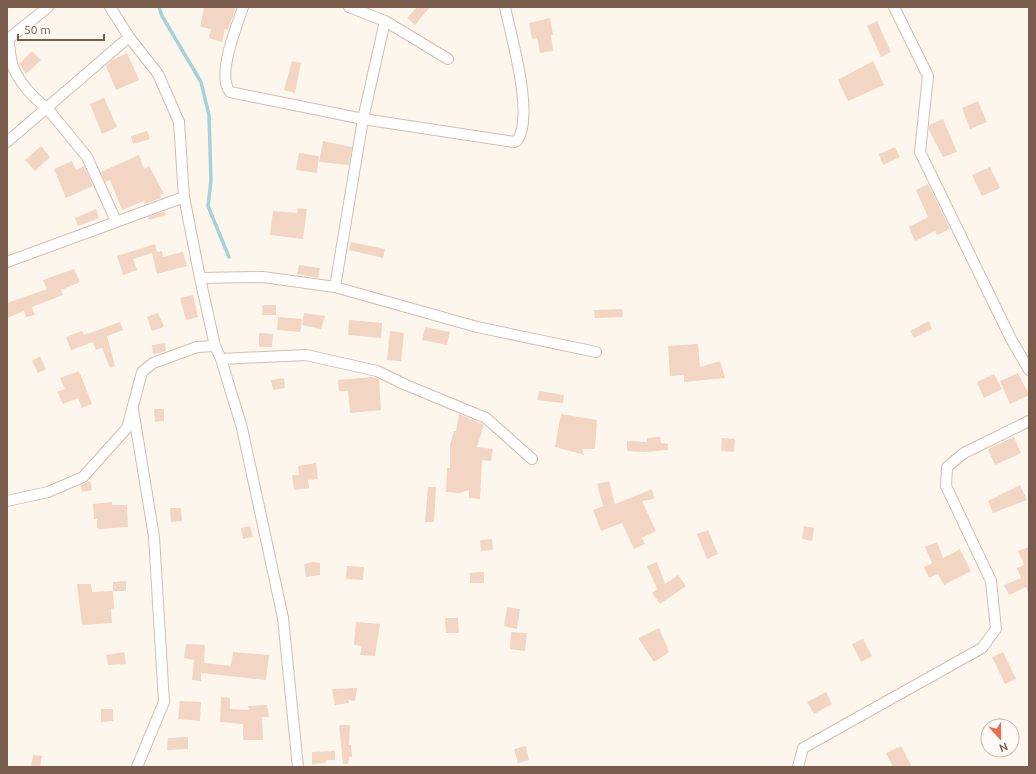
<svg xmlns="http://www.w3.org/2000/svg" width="1036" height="774" font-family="Ubuntu,sans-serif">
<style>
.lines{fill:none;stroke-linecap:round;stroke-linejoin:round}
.stream{stroke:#a5d3da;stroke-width:3.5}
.building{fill:#f3d5c3}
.street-casing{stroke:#d1beb0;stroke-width:12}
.street{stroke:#fff;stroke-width:10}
</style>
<rect width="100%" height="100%" fill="#fdf6ec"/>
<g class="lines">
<path class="stream" d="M 159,7 L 162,16 L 201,82 L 209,115 L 211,181 L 208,206 L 229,257"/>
</g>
<path class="building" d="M 204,7 L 236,7 L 228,30 L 225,29 L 222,42 L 209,38 L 211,29 L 200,27 Z
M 417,7 L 430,7 L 415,25 L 407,18 Z
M 550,18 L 553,35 L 551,35 L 553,51 L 540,53 L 537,38 L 532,39 L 529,23 Z
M 877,21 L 891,52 L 881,57 L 867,26 Z
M 32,51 L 41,60 L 26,74 L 19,64 Z
M 127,53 L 139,80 L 116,90 L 106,66 L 112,60 Z
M 292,61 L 301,63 L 295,93 L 284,90 Z
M 873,61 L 884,85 L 848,101 L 838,80 Z
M 104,98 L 117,127 L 102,134 L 90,104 Z
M 978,101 L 987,122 L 970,129 L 962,108 Z
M 943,119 L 957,152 L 943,157 L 929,130 L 929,125 Z
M 147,131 L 150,139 L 133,144 L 131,136 Z
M 323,141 L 352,147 L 349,165 L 319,162 Z
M 41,146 L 50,157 L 35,171 L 25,160 Z
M 895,147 L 900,157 L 883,165 L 879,154 Z
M 299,153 L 319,156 L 317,173 L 296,170 Z
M 139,155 L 144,169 L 149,166 L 164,194 L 160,195 L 161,198 L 145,204 L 144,201 L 122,210 L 110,180 L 105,182 L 101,172 Z
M 72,161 L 76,170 L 84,166 L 93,186 L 66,198 L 54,169 Z
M 990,167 L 1000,188 L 982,196 L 972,175 Z
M 928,184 L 950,229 L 937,235 L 935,231 L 915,241 L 909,227 L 928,217 L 916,190 Z
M 298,208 L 307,209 L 303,239 L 270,235 L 273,211 L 297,213 Z
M 96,209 L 99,218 L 78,226 L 75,218 Z
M 165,211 L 166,215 L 149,220 L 148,217 Z
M 351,242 L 385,249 L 383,258 L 349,250 Z
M 155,244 L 157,252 L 162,251 L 163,257 L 183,252 L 187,266 L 157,274 L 152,253 L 133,259 L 137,270 L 123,275 L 117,256 Z
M 299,265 L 320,268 L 318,278 L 297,274 Z
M 74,269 L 80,282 L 61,290 L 63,295 L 32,307 L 35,315 L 26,317 L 24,311 L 7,318 L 7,303 L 47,289 L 43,280 Z
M 193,295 L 198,317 L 186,320 L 180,298 Z
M 263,305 L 276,305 L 276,315 L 262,315 Z
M 622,309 L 623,317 L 595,318 L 594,310 Z
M 158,313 L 164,327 L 152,331 L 147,317 Z
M 304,313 L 325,316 L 321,329 L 302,325 Z
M 278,317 L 302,319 L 300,332 L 277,330 Z
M 349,320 L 382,323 L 381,338 L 348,335 Z
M 929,321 L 932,329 L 914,338 L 910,331 Z
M 120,322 L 123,330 L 107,336 L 115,366 L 110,368 L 102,348 L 96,350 L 93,342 L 71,350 L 66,337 L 82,331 L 84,335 Z
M 425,327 L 450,332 L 447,345 L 422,340 Z
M 390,331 L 404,333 L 401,361 L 387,360 Z
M 259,333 L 273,334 L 272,347 L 259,347 Z
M 165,343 L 166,351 L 153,354 L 152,345 Z
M 698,344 L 700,367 L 720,361 L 725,378 L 684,382 L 684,375 L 670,376 L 668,346 Z
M 40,356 L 46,369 L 38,373 L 32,361 Z
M 79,371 L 92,404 L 82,408 L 78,398 L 63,404 L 57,392 L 65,389 L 60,378 Z
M 1018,373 L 1029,395 L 1010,404 L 1000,381 Z
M 994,374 L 1002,389 L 984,398 L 977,382 Z
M 372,377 L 379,379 L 381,410 L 350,413 L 348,391 L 339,391 L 338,380 Z
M 284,378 L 285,388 L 273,390 L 271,380 Z
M 539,391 L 564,395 L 563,403 L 537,400 Z
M 154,409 L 164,409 L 164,421 L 155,422 Z
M 459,414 L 484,425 L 477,447 L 493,449 L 491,461 L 482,460 L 480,499 L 469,498 L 469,490 L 459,493 L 446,492 L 447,468 L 450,468 L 450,445 L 454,431 L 456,431 Z
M 561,414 L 597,420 L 595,449 L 582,449 L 584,455 L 555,447 Z
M 660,437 L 661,443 L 668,444 L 668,450 L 645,452 L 627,451 L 627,441 L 647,442 L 647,438 Z
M 1014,437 L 1021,453 L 995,465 L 988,449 Z
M 722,438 L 735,439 L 734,452 L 721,451 Z
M 316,463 L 318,479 L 308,480 L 309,488 L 294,490 L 292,475 L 299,475 L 298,466 Z
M 90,481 L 92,490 L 82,492 L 81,485 Z
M 609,481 L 615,504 L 652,489 L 654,499 L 642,501 L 656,531 L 642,538 L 645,544 L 634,549 L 622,523 L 601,531 L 593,510 L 603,506 L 597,484 Z
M 1020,485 L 1027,500 L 993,513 L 988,501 Z
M 428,487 L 436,487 L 434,522 L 425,522 Z
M 112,502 L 112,505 L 127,505 L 128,527 L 99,529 L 97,528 L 97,519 L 94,519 L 93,504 Z
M 170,508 L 181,508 L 182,521 L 171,522 Z
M 250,526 L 253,537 L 243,539 L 241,528 Z
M 804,526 L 814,528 L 812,541 L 802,539 Z
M 708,530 L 718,554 L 707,559 L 697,534 Z
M 492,539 L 493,550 L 481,551 L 480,540 Z
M 937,542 L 943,558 L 960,549 L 971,571 L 944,585 L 938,574 L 929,578 L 924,567 L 932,563 L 925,547 Z
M 1029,547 L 1029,595 L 1026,587 L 1009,595 L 1004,585 L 1021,578 L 1017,568 L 1024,565 L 1018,551 Z
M 312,562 L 320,563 L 320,575 L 306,577 L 304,564 Z
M 657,562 L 665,584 L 678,575 L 686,586 L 660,604 L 652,593 L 657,589 L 647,566 Z
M 347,566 L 364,567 L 363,580 L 346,579 Z
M 484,572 L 484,583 L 470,583 L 470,573 Z
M 126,581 L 126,591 L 113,591 L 113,582 Z
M 77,584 L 91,584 L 92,592 L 113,591 L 114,608 L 111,609 L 112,623 L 82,625 Z
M 507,607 L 520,609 L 517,629 L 504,626 Z
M 445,618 L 458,618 L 459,633 L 446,633 Z
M 356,622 L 380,624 L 375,656 L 360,655 L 362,646 L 354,645 Z
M 659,628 L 669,652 L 654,662 L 638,638 Z
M 511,632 L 527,633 L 525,651 L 510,649 Z
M 863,639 L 872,656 L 861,662 L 852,644 Z
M 186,644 L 205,645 L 204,663 L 231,666 L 233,652 L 269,655 L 266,680 L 201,673 L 201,681 L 192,680 L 194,660 L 184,658 Z
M 124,652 L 126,664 L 108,665 L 106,655 Z
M 1003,652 L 1016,679 L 1005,684 L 992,657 Z
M 357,688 L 355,701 L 348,700 L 349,703 L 335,705 L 332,689 Z
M 826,692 L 832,704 L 814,714 L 807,702 Z
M 221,697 L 230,698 L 230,709 L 249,710 L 248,706 L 267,705 L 269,717 L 262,717 L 263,740 L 243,740 L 243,724 L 220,722 Z
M 180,701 L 201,702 L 200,721 L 178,719 Z
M 101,709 L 113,709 L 113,721 L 101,722 Z
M 339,725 L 350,725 L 349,745 L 351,745 L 352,757 L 349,757 L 348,764 L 343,764 Z
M 188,737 L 188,749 L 167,750 L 168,738 Z
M 526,746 L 529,760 L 518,763 L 514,749 Z
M 901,746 L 912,767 L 893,767 L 886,753 Z
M 335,751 L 335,760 L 326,760 L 326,763 L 312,764 L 312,752 Z
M 33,755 L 42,756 L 40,767 L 31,767 Z"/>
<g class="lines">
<defs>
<path id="street" d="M 110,7 L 129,37 L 158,74 L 179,122 L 184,197 L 200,278 L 215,346 L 221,359 L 242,428 L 283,618 L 298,767
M 243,7 C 237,26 216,75 230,92 L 363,119 L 514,142 L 517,141 C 535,116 511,37 505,7
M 349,7 L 385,21 L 448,59
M 894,7 L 928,76 L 920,152 L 1011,339 L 1029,370
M 8,39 C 10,48 10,58 13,67 C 19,82 34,99 47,108 L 87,157 L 116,221
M 7,40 L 48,7
M 7,142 L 129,37
M 7,262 L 184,197
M 200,278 L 263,277 L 335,287 L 363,119 L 385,21
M 335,287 L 477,327 L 596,352
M 221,359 L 306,355 L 377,371 L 406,385 L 486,418 L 532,459
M 133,409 L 154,537 L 164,702 L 137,767
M 7,501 L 48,492 L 83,477 L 127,428 L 142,372 L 153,363 L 167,358 L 197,347 L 215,346
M 798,767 L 803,748 L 982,648 L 996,629 L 991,581 L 946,486 L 947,467 L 964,453 L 1029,421"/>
</defs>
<use href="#street" class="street-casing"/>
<use href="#street" class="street"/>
</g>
<rect width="1036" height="774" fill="none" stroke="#7a5c4d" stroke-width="16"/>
<g transform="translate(1000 738) rotate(159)"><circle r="19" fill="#fffaf3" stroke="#cabbb1"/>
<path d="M0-3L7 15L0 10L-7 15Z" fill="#e76f51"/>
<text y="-6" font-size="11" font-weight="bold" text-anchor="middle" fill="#7a5c4d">N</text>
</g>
<path d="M18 34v6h86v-6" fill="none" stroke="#7a5c4d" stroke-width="2"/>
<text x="24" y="34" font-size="12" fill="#7a5c4d" stroke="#fffaf3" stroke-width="3" paint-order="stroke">50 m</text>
</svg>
